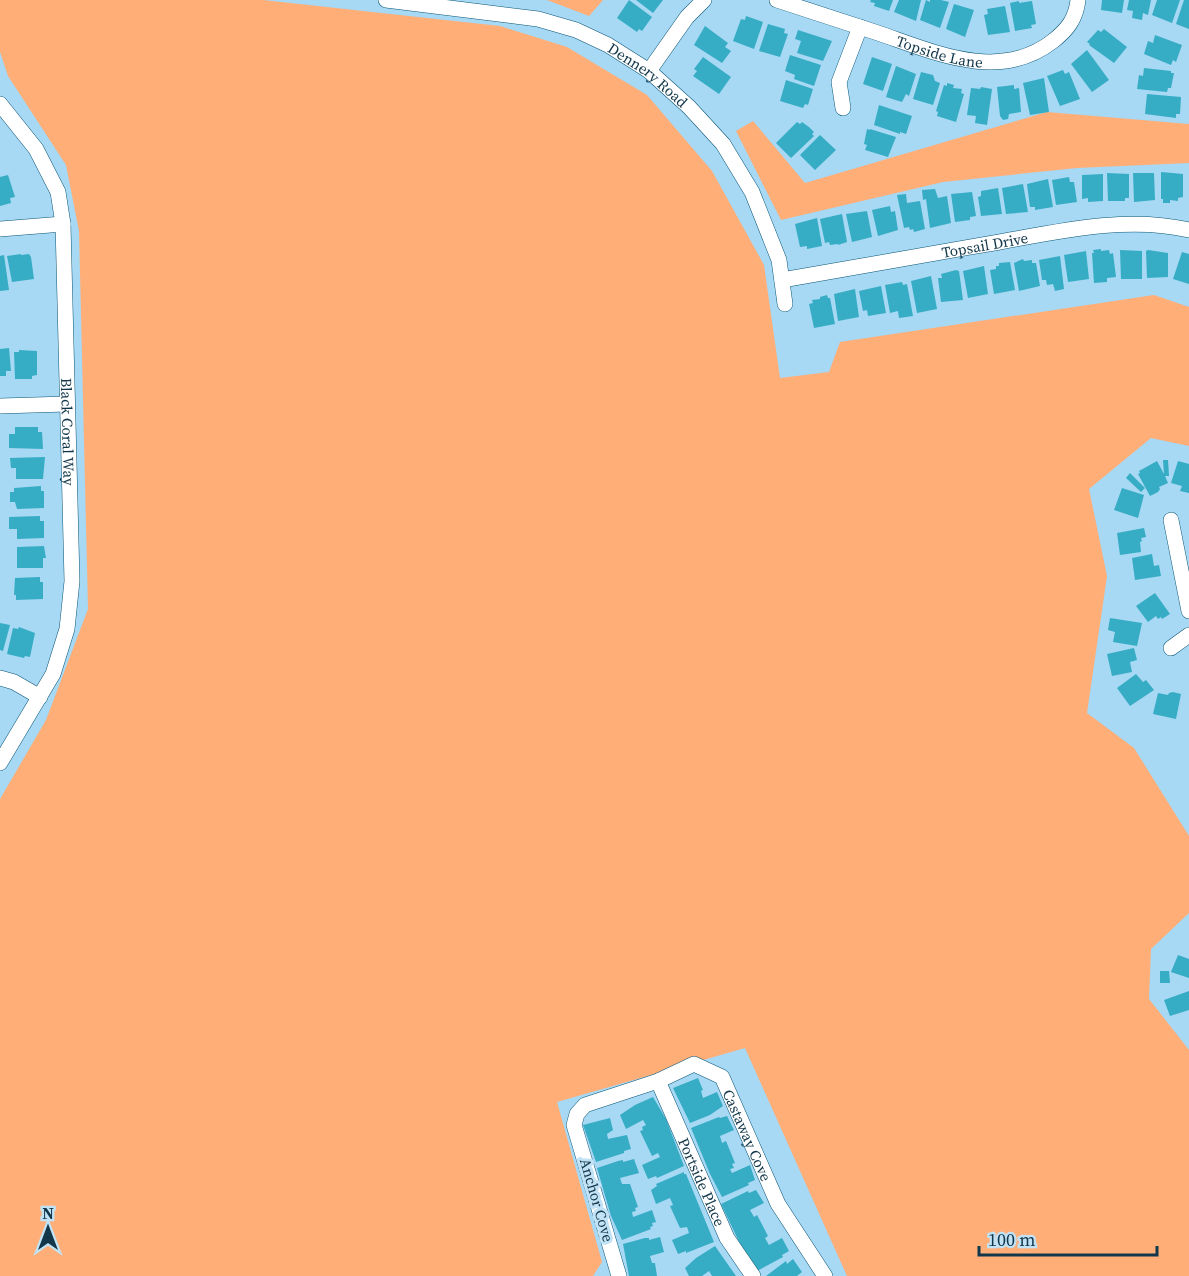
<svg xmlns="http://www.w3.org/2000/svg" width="1189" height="1276" font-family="'Source Serif 4',serif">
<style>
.green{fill:#ffae78}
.building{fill:#36adc4}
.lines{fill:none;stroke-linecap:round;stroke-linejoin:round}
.minor-casing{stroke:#0a5676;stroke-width:16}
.minor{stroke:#fff;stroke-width:15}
.labels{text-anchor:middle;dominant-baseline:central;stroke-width:6;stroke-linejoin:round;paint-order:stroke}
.street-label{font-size:15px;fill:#12374a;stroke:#c2e3f6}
</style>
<rect width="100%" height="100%" fill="#a7d8f4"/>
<path class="green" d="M 0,0 L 263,0 L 500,26 L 567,47 L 647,95 L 712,171 L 764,265 L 780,378 L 829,372 L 840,342 L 1154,295 L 1189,307 L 1189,446 L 1151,438 L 1089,489 L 1107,576 L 1087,713 L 1134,748 L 1189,836 L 1189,913 L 1151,949 L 1149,999 L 1189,1050 L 1189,1276 L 847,1276 L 745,1048 L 557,1102 L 602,1262 L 593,1276 L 0,1276 L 0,799 L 46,720 L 88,609 L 79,231 L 66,165 L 8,76 L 0,52 Z
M 547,0 L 603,0 L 589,16 Z
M 1047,112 L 1189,124 L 1189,163 L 1077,168 L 943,182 L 781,220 L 736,131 L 753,121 L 805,183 Z"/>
<path class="building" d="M 629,0 L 652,17 L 642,31 L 639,29 L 637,32 L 617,18 Z
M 636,0 L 663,0 L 653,13 Z
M 871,0 L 893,0 L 889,11 L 874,6 L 875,3 L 870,2 Z
M 899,0 L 921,0 L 916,21 L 894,12 Z
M 926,0 L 930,2 L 930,0 L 941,0 L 949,2 L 940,28 L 920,20 Z
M 1102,0 L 1124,0 L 1122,13 L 1101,10 Z
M 1129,0 L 1151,0 L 1148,15 L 1143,13 L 1142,20 L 1132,18 L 1133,11 L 1127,10 Z
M 1157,0 L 1180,0 L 1172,23 L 1152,15 Z
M 1184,0 L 1189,0 L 1189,29 L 1176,24 Z
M 1019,1 L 1019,3 L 1032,1 L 1036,24 L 1031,25 L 1032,28 L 1015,31 L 1010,3 Z
M 954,4 L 974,10 L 965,37 L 946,29 Z
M 1005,6 L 1010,32 L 988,35 L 984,15 L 988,14 L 987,9 Z
M 746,16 L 763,22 L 754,49 L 733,41 L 741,19 L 745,20 Z
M 768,24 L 785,29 L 784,33 L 788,34 L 780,57 L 759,51 Z
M 705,26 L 728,43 L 725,47 L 731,51 L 722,63 L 694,45 Z
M 1104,29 L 1127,47 L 1114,63 L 1089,45 L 1090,44 L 1087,42 L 1098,30 L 1101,32 Z
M 798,30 L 832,41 L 823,61 L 797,53 L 801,41 L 795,39 Z
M 1155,35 L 1182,45 L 1176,62 L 1173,60 L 1171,65 L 1144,54 L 1148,41 L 1153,43 Z
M 1087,50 L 1109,80 L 1092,92 L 1071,64 Z
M 790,55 L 821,65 L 814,86 L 794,79 L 795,75 L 785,71 Z
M 703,57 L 731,77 L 719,94 L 693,76 L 697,71 L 694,69 Z
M 872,57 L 892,64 L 883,91 L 863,84 Z
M 896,66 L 916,74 L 909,96 L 906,94 L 902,102 L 886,97 Z
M 1144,68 L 1171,71 L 1171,73 L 1174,73 L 1171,88 L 1168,88 L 1167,92 L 1137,89 L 1139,75 L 1143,76 Z
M 1063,70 L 1065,74 L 1069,72 L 1080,99 L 1060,106 L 1047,76 Z
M 921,72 L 933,75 L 935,81 L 940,83 L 933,105 L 913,99 Z
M 1044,78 L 1049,112 L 1030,115 L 1023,83 Z
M 786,80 L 813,89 L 808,105 L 805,104 L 803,108 L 780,101 Z
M 947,83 L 954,85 L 953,88 L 962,89 L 961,93 L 964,94 L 956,122 L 937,116 L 938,112 L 936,111 L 944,85 L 947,86 Z
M 1014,85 L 1014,89 L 1019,88 L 1021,112 L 1009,114 L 1008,119 L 1003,120 L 1000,116 L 997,87 Z
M 981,87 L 992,89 L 987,125 L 975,123 L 976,116 L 967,115 L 971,88 L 980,89 Z
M 1147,94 L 1181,97 L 1180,114 L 1176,114 L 1176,118 L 1145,114 Z
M 879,105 L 912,116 L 906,134 L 900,132 L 900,134 L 874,125 Z
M 797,122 L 800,124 L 802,122 L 809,127 L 814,132 L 812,134 L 814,136 L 791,158 L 776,143 Z
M 867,129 L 870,130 L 870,129 L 896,137 L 888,157 L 865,150 L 867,145 L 864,144 Z
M 820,135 L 836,150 L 815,170 L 800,155 Z
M 1161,172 L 1183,174 L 1183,197 L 1178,198 L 1178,201 L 1170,200 L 1170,203 L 1163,203 L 1163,199 L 1161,199 Z
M 1107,173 L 1129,174 L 1129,198 L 1125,198 L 1125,201 L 1108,201 Z
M 1133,173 L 1154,173 L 1155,200 L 1134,202 Z
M 1103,174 L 1103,201 L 1088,202 L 1088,198 L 1082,199 L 1082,175 Z
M 8,175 L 15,197 L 10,198 L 11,203 L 0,206 L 0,177 Z
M 1069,177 L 1070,182 L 1074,182 L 1077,202 L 1056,205 L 1052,180 Z
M 1048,179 L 1053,207 L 1035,210 L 1035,207 L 1030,207 L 1027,184 Z
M 1023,184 L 1028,212 L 1006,214 L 1002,188 Z
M 998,188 L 1002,214 L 981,216 L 978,197 L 981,196 L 981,191 Z
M 935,189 L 938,198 L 947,196 L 951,223 L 930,228 L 926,199 L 923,200 L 922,190 Z
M 972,192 L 976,216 L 970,217 L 970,220 L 955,222 L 951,194 Z
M 906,194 L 907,203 L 920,201 L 925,229 L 914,232 L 913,229 L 910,230 L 909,227 L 904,228 L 897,195 Z
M 890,206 L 891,212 L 895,211 L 898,230 L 878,236 L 872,210 Z
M 867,211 L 872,237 L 852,242 L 846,214 Z
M 842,214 L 847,242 L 838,245 L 838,244 L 830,245 L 829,242 L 825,243 L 820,219 Z
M 817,218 L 822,246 L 807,249 L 807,246 L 800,247 L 795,224 Z
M 1101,249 L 1101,251 L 1109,250 L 1110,254 L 1113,253 L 1116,277 L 1107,278 L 1107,282 L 1094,283 L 1092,253 L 1094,253 L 1093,250 Z
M 1120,250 L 1142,251 L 1142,279 L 1121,279 Z
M 1148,250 L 1168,253 L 1168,277 L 1147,278 L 1146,251 Z
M 1086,251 L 1089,279 L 1068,282 L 1064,255 Z
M 1182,252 L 1189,254 L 1189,284 L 1173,279 Z
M 21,254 L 21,255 L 29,254 L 31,257 L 34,279 L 12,282 L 7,256 Z
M 4,255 L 9,290 L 0,291 L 0,256 Z
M 1060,256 L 1064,289 L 1055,291 L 1053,284 L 1047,285 L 1046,280 L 1042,280 L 1039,260 Z
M 1023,259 L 1024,261 L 1032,260 L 1032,263 L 1036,263 L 1040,286 L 1019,291 L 1014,263 Z
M 1010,262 L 1015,290 L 994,294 L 990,270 L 996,269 L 996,266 L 999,266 L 999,263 Z
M 984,266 L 988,294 L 968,298 L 963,271 Z
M 956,270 L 959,271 L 963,300 L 941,302 L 938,278 L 942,278 L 941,274 Z
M 931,276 L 937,309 L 917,313 L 911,281 Z
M 902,282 L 903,285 L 907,284 L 913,316 L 899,318 L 898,311 L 890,313 L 885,285 Z
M 881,286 L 886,313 L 868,316 L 867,310 L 863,311 L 859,291 Z
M 855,289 L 859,317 L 838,321 L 834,294 Z
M 827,295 L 828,298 L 830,298 L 835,324 L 814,328 L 809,304 L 813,303 L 812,300 L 820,299 L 820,297 Z
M 9,348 L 11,371 L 6,371 L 6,376 L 0,376 L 0,349 Z
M 19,350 L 37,351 L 37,375 L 32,376 L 32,379 L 15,379 L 14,352 L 19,352 Z
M 15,427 L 38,427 L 38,432 L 42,432 L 43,449 L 9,448 L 9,434 L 15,434 Z
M 45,457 L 43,479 L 16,479 L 16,468 L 11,468 L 10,458 Z
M 1163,460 L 1168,460 L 1169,476 L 1165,476 L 1168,483 L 1159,487 L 1160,489 L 1158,492 L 1150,496 L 1138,474 L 1140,473 L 1139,471 L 1157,461 L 1164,474 Z
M 1178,461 L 1189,464 L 1189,493 L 1180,491 L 1182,486 L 1171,483 Z
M 1130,473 L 1145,488 L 1141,492 L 1126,478 Z
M 41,486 L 41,491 L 44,491 L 44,508 L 17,509 L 15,502 L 10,502 L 10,492 L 14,492 L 14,488 Z
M 1122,488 L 1144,495 L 1138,518 L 1114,510 Z
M 40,516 L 40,521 L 44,521 L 44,538 L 17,539 L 17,529 L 9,529 L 9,517 Z
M 1144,528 L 1146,537 L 1141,538 L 1142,541 L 1140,542 L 1141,552 L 1120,555 L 1117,533 Z
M 44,546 L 46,558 L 43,558 L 43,568 L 17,568 L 17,547 Z
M 1152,554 L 1154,566 L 1159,565 L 1161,576 L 1135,580 L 1132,558 Z
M 40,577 L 40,582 L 43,582 L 43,599 L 16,600 L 16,595 L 14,595 L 15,578 Z
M 1155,593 L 1170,614 L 1162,619 L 1161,617 L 1158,619 L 1156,616 L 1148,622 L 1136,606 Z
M 1110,618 L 1142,623 L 1137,646 L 1113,642 L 1115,632 L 1108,630 Z
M 0,623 L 10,625 L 3,651 L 0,650 Z
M 19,627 L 35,633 L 30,657 L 25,656 L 24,658 L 7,654 L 13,628 L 18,629 Z
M 1134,648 L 1137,660 L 1130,662 L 1132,672 L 1112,676 L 1107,654 Z
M 1136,674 L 1143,682 L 1146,680 L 1154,690 L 1130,706 L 1117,688 Z
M 1173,692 L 1181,694 L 1176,719 L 1153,714 L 1158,693 L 1168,695 L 1169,693 Z
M 1178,955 L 1189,959 L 1189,978 L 1171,972 Z
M 1160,971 L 1169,971 L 1170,983 L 1160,983 Z
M 1189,991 L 1189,1010 L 1170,1016 L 1164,1000 Z
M 698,1078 L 703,1090 L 701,1091 L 703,1098 L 717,1092 L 723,1106 L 710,1115 L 690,1123 L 673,1088 Z
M 653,1097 L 666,1119 L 684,1166 L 657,1178 L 656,1176 L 648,1179 L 642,1165 L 660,1157 L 658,1153 L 652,1156 L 640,1131 L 643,1130 L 642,1127 L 646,1125 L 643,1120 L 626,1129 L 620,1115 L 635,1105 Z
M 727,1116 L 734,1130 L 720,1136 L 722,1143 L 726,1141 L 735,1163 L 732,1164 L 734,1168 L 730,1169 L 732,1173 L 750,1165 L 755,1180 L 748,1183 L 749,1185 L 722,1197 L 710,1174 L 691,1128 L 719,1117 L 720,1118 Z
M 610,1118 L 613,1130 L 607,1134 L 608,1139 L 627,1135 L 631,1149 L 624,1151 L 624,1153 L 596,1162 L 583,1125 Z
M 634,1159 L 639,1173 L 620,1178 L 622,1184 L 630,1184 L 638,1207 L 635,1208 L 636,1211 L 632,1212 L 633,1217 L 652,1210 L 656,1222 L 652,1223 L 653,1226 L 650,1227 L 651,1229 L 622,1240 L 611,1216 L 597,1168 L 618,1161 L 623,1160 L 623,1162 Z
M 684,1172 L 684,1174 L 686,1174 L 714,1242 L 686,1253 L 686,1251 L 678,1254 L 672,1240 L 689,1233 L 687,1227 L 680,1228 L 670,1206 L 673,1205 L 670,1198 L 656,1204 L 651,1190 L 657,1186 L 656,1184 Z
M 756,1190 L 764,1203 L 750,1210 L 754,1217 L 757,1215 L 768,1236 L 765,1238 L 769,1245 L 782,1238 L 789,1251 L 782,1255 L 783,1257 L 757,1271 L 743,1250 L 721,1204 L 748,1191 L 749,1193 Z
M 660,1237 L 664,1252 L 650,1256 L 652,1263 L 655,1263 L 657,1276 L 629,1276 L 623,1244 L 645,1238 L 649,1238 L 649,1240 Z
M 715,1246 L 736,1276 L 712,1276 L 709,1271 L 702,1276 L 689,1276 L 685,1268 L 696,1258 Z
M 793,1259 L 802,1272 L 797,1276 L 766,1276 L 786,1261 L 787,1264 Z"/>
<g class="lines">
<defs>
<g id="minor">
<path id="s1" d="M 386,0 L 538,19 L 576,30 L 608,45 L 649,71 L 689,107 L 723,144 L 752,192 L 779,260 L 785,304"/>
<path id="s2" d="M 777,0 C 811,11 845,22 878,33 C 934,52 999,83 1053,41 C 1067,30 1076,19 1078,0"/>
<path d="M 649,71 L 687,17 L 704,0"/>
<path id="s3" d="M 0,104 L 36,149 L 58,192 L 63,224 L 72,581 L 67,629 L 53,674 L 0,763"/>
<path d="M 843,108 L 839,82 L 860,27"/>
<path d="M 0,229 L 63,224"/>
<path id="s4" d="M 782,280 C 852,268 923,255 994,243 C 1056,232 1127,215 1189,230"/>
<path d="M 0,406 L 67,404"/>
<path d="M 1171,520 L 1189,611"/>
<path d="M 1171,648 L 1189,635"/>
<path d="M 0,678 L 14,682 L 40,697"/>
<path id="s5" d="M 658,1081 L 727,1238 L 753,1276"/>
<path id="s6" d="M 619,1276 L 574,1125 L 577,1114 L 585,1105 L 658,1081 L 694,1064 L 722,1077 L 778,1204 L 825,1276"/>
</g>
</defs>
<use href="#minor" class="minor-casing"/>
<use href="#minor" class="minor"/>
</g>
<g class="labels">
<g class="street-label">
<text stroke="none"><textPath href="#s2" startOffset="171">Topside Lane</textPath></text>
<text stroke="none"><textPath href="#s1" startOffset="278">Dennery Road</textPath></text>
<text stroke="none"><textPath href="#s4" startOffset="206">Topsail Drive</textPath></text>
<text stroke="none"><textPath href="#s3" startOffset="346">Black Coral Way</textPath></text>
<text stroke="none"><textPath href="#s6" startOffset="392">Castaway Cove</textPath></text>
<text stroke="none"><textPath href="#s5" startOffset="110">Portside Place</textPath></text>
<text transform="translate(597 1200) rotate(74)">Anchor Cove</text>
</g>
</g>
<g transform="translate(48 1228)" stroke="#c2e3f6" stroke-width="4.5" paint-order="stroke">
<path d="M0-4.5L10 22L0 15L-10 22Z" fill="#12374a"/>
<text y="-9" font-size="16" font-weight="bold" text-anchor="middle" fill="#12374a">N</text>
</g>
<path d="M979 1246v9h178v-9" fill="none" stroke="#12374a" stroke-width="3"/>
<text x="988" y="1246" font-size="18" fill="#12374a" stroke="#c2e3f6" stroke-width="4.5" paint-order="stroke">100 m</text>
</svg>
